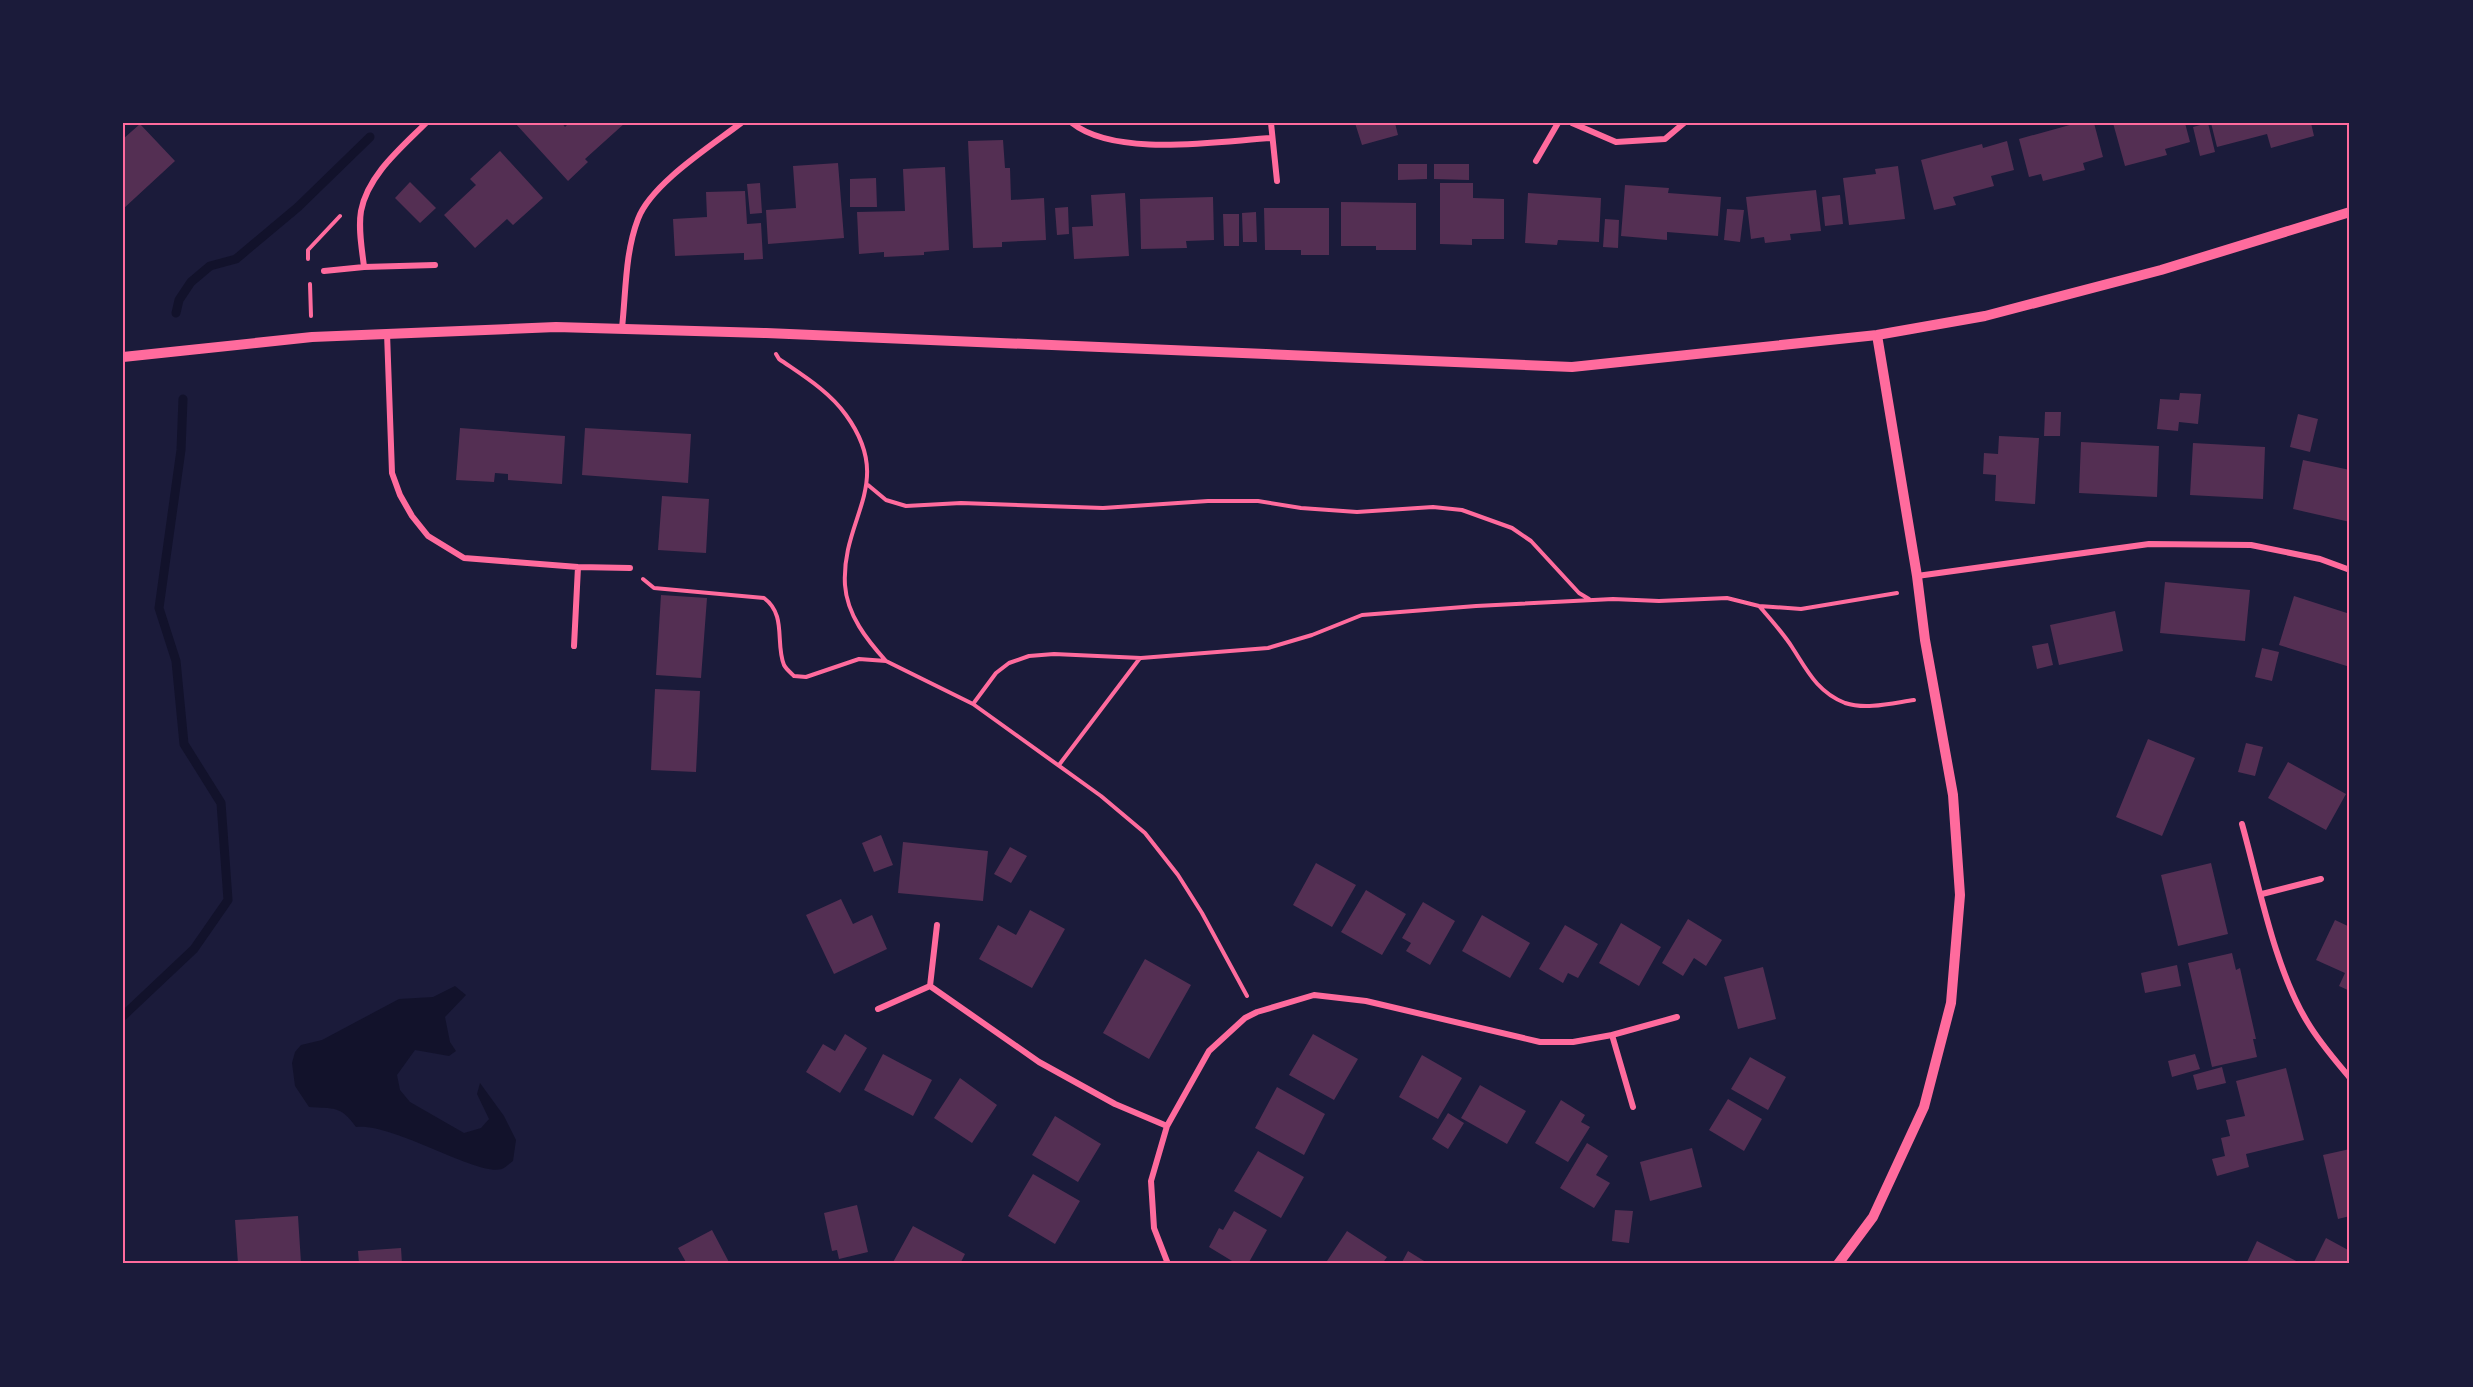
<svg xmlns="http://www.w3.org/2000/svg" width="2473" height="1387" font-family="'Exo 2',sans-serif">
<style>
.water{fill:#12122b}
.lines{fill:none;stroke-linecap:round;stroke-linejoin:round}
.stream{stroke:#12122b;stroke-width:9}
.building{fill:#542f53}
.path{stroke:#ff6b9d;stroke-width:4}
.minor{stroke:#ff6b9d;stroke-width:6}
.tertiary{stroke:#ff6b9d;stroke-width:10}
.neatline{fill:none;stroke:#ff6b9d;stroke-width:2}
</style>
<rect width="100%" height="100%" fill="#1b1b3a"/>
<path class="water" d="M 455,986 L 466,995 L 445,1017 L 450,1042 L 456,1051 L 449,1056 L 415,1050 L 397,1075 L 400,1090 L 410,1102 L 464,1133 L 481,1128 L 489,1119 L 477,1094 L 480,1083 L 504,1116 L 516,1140 L 513,1161 C 510,1163 505,1168 502,1169 C 478,1177 394,1123 356,1127 C 341,1105 333,1109 309,1107 L 295,1086 L 292,1063 L 295,1052 L 301,1045 L 322,1040 L 399,999 L 433,997 Z"/>
<g class="lines">
<path class="stream" d="M 176,313 L 179,300 L 191,282 L 210,266 L 236,259 L 298,207 L 370,137
M 123,1016 L 194,949 L 228,900 L 221,803 L 184,744 L 176,661 L 159,608 L 181,450 L 183,399"/>
</g>
<path class="building" d="M 515,123 L 562,123 L 565,127 L 569,123 L 625,123 L 585,159 L 588,162 L 568,181 Z
M 1355,123 L 1395,123 L 1398,135 L 1362,145 Z
M 2077,123 L 2094,123 L 2103,157 L 2083,163 L 2085,170 L 2043,181 L 2041,174 L 2029,177 L 2019,139 Z
M 2113,123 L 2185,123 L 2190,142 L 2165,149 L 2167,155 L 2125,166 Z
M 2208,123 L 2215,152 L 2200,156 L 2193,127 Z
M 2211,123 L 2311,123 L 2314,136 L 2271,148 L 2267,134 L 2217,147 Z
M 140,124 L 175,161 L 123,209 L 123,139 Z
M 1003,140 L 1005,168 L 1010,168 L 1011,200 L 1044,198 L 1046,240 L 1002,242 L 1002,247 L 973,248 L 968,141 Z
M 2007,141 L 2014,170 L 1991,176 L 1994,186 L 1953,197 L 1956,205 L 1934,210 L 1921,160 L 1982,144 L 1983,148 Z
M 500,151 L 543,198 L 513,225 L 507,219 L 475,248 L 444,215 L 476,185 L 470,179 Z
M 838,163 L 844,238 L 768,244 L 766,210 L 796,208 L 793,166 Z
M 1398,164 L 1427,164 L 1427,179 L 1398,180 Z
M 1434,164 L 1469,164 L 1469,180 L 1434,179 Z
M 1898,166 L 1905,219 L 1849,225 L 1843,178 L 1876,174 L 1875,169 Z
M 945,167 L 949,250 L 924,252 L 924,255 L 884,257 L 884,252 L 859,254 L 857,212 L 905,211 L 903,169 Z
M 876,178 L 877,207 L 850,207 L 850,179 Z
M 410,182 L 436,208 L 420,223 L 395,198 Z
M 760,183 L 762,213 L 750,214 L 747,184 Z
M 1440,183 L 1473,183 L 1473,198 L 1504,199 L 1504,239 L 1472,239 L 1472,245 L 1440,244 Z
M 1625,185 L 1669,188 L 1668,193 L 1721,197 L 1718,236 L 1667,232 L 1667,240 L 1621,236 Z
M 1816,190 L 1821,231 L 1790,234 L 1791,240 L 1765,243 L 1764,237 L 1751,239 L 1746,197 Z
M 745,191 L 747,224 L 761,223 L 763,259 L 744,260 L 744,253 L 675,256 L 673,219 L 707,217 L 706,192 Z
M 1125,193 L 1129,256 L 1074,259 L 1072,227 L 1093,226 L 1091,195 Z
M 1528,193 L 1601,198 L 1599,242 L 1558,240 L 1557,245 L 1525,243 Z
M 1840,195 L 1843,224 L 1825,226 L 1822,197 Z
M 1213,197 L 1214,240 L 1186,241 L 1187,248 L 1141,249 L 1140,199 Z
M 1341,202 L 1416,203 L 1416,250 L 1376,250 L 1376,246 L 1341,246 Z
M 1068,207 L 1069,234 L 1057,235 L 1055,208 Z
M 1264,208 L 1329,208 L 1329,255 L 1301,255 L 1301,250 L 1265,250 Z
M 1727,209 L 1744,210 L 1740,242 L 1724,240 Z
M 1256,212 L 1257,242 L 1243,242 L 1242,213 Z
M 1223,214 L 1239,214 L 1239,246 L 1224,246 Z
M 1605,219 L 1619,220 L 1618,248 L 1603,247 Z
M 2180,393 L 2201,394 L 2198,424 L 2179,422 L 2178,431 L 2157,429 L 2160,399 L 2179,400 Z
M 2045,412 L 2061,412 L 2060,436 L 2044,436 Z
M 2298,414 L 2318,419 L 2310,452 L 2290,447 Z
M 460,428 L 565,436 L 562,484 L 508,480 L 508,474 L 495,473 L 494,482 L 456,480 Z
M 585,428 L 691,434 L 688,483 L 582,475 Z
M 1999,436 L 2039,438 L 2035,504 L 1995,501 L 1996,475 L 1983,474 L 1984,453 L 1998,454 Z
M 2081,442 L 2159,446 L 2157,497 L 2079,493 Z
M 2193,443 L 2265,447 L 2263,499 L 2190,495 Z
M 2303,460 L 2350,470 L 2350,522 L 2293,509 Z
M 662,496 L 709,499 L 706,553 L 658,550 Z
M 2165,582 L 2250,590 L 2245,641 L 2160,633 Z
M 661,595 L 707,598 L 701,678 L 656,675 Z
M 2294,596 L 2350,614 L 2350,667 L 2279,645 Z
M 2115,611 L 2123,651 L 2059,665 L 2050,625 Z
M 2048,643 L 2053,665 L 2037,669 L 2032,646 Z
M 2262,648 L 2279,652 L 2272,681 L 2255,677 Z
M 655,689 L 700,691 L 696,772 L 651,770 Z
M 2148,739 L 2195,758 L 2162,836 L 2116,817 Z
M 2246,743 L 2263,747 L 2255,776 L 2238,772 Z
M 2288,762 L 2346,794 L 2326,830 L 2268,798 Z
M 881,835 L 893,865 L 874,872 L 862,843 Z
M 903,842 L 988,851 L 983,901 L 898,893 Z
M 1010,847 L 1027,856 L 1011,883 L 994,874 Z
M 1316,863 L 1356,885 L 1332,927 L 1293,905 Z
M 2211,863 L 2228,934 L 2178,946 L 2161,875 Z
M 1366,890 L 1406,914 L 1382,955 L 1341,932 Z
M 841,899 L 853,924 L 872,915 L 887,949 L 834,974 L 806,915 Z
M 1423,902 L 1455,921 L 1430,965 L 1406,951 L 1411,943 L 1402,938 Z
M 1030,910 L 1065,929 L 1032,988 L 979,959 L 998,925 L 1016,935 Z
M 1482,915 L 1530,943 L 1510,978 L 1462,951 Z
M 1688,919 L 1722,940 L 1706,966 L 1694,958 L 1683,976 L 1662,963 Z
M 2335,920 L 2350,927 L 2350,991 L 2339,986 L 2345,973 L 2316,960 Z
M 1621,923 L 1661,947 L 1639,986 L 1599,963 Z
M 1565,925 L 1598,944 L 1578,978 L 1568,973 L 1563,983 L 1539,969 Z
M 2232,953 L 2236,970 L 2240,968 L 2256,1039 L 2253,1039 L 2257,1057 L 2212,1067 L 2188,963 Z
M 1145,959 L 1191,985 L 1149,1059 L 1103,1033 Z
M 2177,965 L 2181,986 L 2145,993 L 2141,973 Z
M 1763,967 L 1776,1019 L 1738,1029 L 1724,977 Z
M 845,1034 L 867,1048 L 840,1093 L 806,1072 L 823,1044 L 835,1051 Z
M 1313,1034 L 1358,1059 L 1334,1100 L 1289,1075 Z
M 883,1054 L 932,1080 L 913,1116 L 864,1090 Z
M 2195,1054 L 2200,1069 L 2172,1077 L 2168,1061 Z
M 1422,1055 L 1462,1078 L 1438,1119 L 1399,1097 Z
M 1750,1057 L 1786,1077 L 1768,1110 L 1731,1089 Z
M 2222,1067 L 2226,1083 L 2197,1090 L 2193,1075 Z
M 2286,1068 L 2304,1140 L 2246,1154 L 2249,1167 L 2217,1176 L 2212,1159 L 2225,1156 L 2221,1138 L 2230,1136 L 2226,1120 L 2245,1116 L 2236,1081 Z
M 960,1078 L 997,1105 L 972,1143 L 934,1118 Z
M 1480,1085 L 1526,1111 L 1507,1144 L 1461,1118 Z
M 1277,1087 L 1325,1114 L 1304,1155 L 1255,1128 Z
M 1728,1099 L 1762,1119 L 1744,1151 L 1709,1130 Z
M 1561,1100 L 1585,1115 L 1581,1122 L 1590,1127 L 1568,1162 L 1535,1143 Z
M 1448,1113 L 1464,1123 L 1448,1149 L 1432,1139 Z
M 1055,1116 L 1101,1144 L 1078,1182 L 1032,1155 Z
M 1587,1143 L 1608,1156 L 1596,1175 L 1610,1183 L 1594,1208 L 1560,1188 Z
M 1692,1148 L 1702,1187 L 1650,1201 L 1640,1162 Z
M 2350,1149 L 2350,1216 L 2338,1219 L 2323,1155 Z
M 1258,1151 L 1304,1177 L 1281,1218 L 1234,1191 Z
M 1033,1174 L 1080,1201 L 1055,1244 L 1008,1216 Z
M 857,1205 L 868,1252 L 839,1259 L 837,1250 L 832,1251 L 824,1213 Z
M 1615,1210 L 1633,1211 L 1629,1243 L 1612,1241 Z
M 1234,1211 L 1267,1230 L 1248,1264 L 1237,1264 L 1209,1247 L 1219,1228 L 1223,1230 Z
M 298,1216 L 301,1263 L 238,1264 L 235,1220 Z
M 913,1226 L 965,1254 L 960,1264 L 892,1264 Z
M 712,1230 L 730,1264 L 687,1264 L 678,1248 Z
M 1347,1231 L 1387,1257 L 1382,1264 L 1325,1264 Z
M 2326,1238 L 2350,1251 L 2350,1264 L 2313,1264 Z
M 2257,1241 L 2302,1264 L 2246,1264 Z
M 401,1248 L 402,1264 L 359,1264 L 358,1251 Z
M 1408,1251 L 1429,1264 L 1401,1264 Z"/>
<g class="lines">
<path class="path" d="M 308,259 L 308,250 L 340,216
M 310,284 L 311,316
M 776,354 L 779,359 C 802,375 829,391 846,415 C 896,484 841,517 845,585 C 847,615 867,640 886,661
M 868,485 L 886,500 L 906,506 L 961,503 L 1103,508 L 1208,501 L 1258,501 L 1301,508 L 1357,512 L 1433,507 L 1462,510 L 1512,528 L 1531,541 L 1579,593 L 1589,599
M 643,579 L 654,588 L 764,598 C 787,615 775,643 784,665 C 786,669 791,673 794,676 L 806,677 L 859,659 L 886,661 L 973,704 L 1101,796 L 1145,833 L 1178,875 L 1202,913 L 1247,996
M 1760,607 C 1771,620 1783,633 1792,647 C 1807,670 1817,692 1845,703 C 1866,710 1893,703 1914,700
M 973,704 L 996,673 L 1009,663 L 1029,656 L 1054,654 L 1141,658 L 1268,648 L 1312,635 L 1362,615 L 1476,606 L 1613,599 L 1659,601 L 1727,598 L 1759,606 L 1801,609 L 1897,593
M 1059,765 L 1140,658"/>
<path class="minor" d="M 1072,123 C 1116,158 1219,141 1272,138
M 1271,123 L 1277,181
M 1572,123 L 1616,142 L 1665,139 L 1684,123
M 1536,161 L 1558,123
M 364,267 C 362,249 358,229 361,211 C 368,175 401,148 426,123
M 324,271 L 364,267 L 435,265
M 622,328 C 626,291 625,253 638,219 C 651,184 711,146 741,123
M 387,333 L 392,473 L 400,495 L 412,516 L 428,536 L 464,558 L 578,567 L 630,568
M 1917,576 L 2149,544 L 2251,545 L 2320,559 L 2350,570
M 574,646 L 578,567
M 2242,824 C 2259,885 2275,970 2308,1023 C 2320,1043 2335,1060 2350,1078
M 2262,894 L 2321,879
M 930,986 L 1039,1062 L 1115,1104 L 1167,1126
M 878,1009 L 930,986 L 937,925
M 1612,1035 L 1633,1107
M 1168,1264 L 1154,1228 L 1151,1181 L 1167,1126 L 1209,1051 L 1245,1018 L 1257,1012 L 1314,995 L 1366,1001 L 1540,1042 L 1573,1042 L 1612,1035 L 1677,1017"/>
<path class="tertiary" d="M 123,357 L 312,337 L 556,327 L 766,333 L 1572,367 L 1877,335 L 1985,316 L 2161,270 L 2350,212
M 1838,1264 L 1873,1217 L 1924,1107 L 1951,1003 L 1960,895 L 1953,795 L 1925,640 L 1917,576 L 1877,335"/>
</g>
<rect width="2473" height="1387" fill="none" stroke="#1b1b3a" stroke-width="249"/>
<rect x="124" y="124" width="2224" height="1138" class="neatline"/>
</svg>
